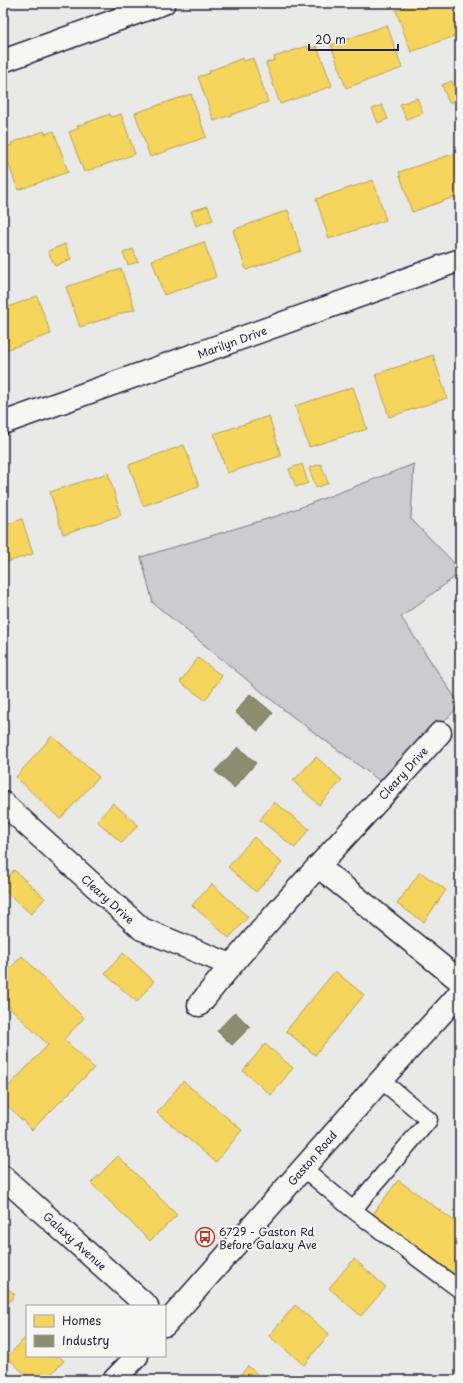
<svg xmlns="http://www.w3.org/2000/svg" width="463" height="1383" font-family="'Playpen Sans',sans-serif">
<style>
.green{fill:#ccccce;stroke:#777784}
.homes{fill:#f6d55c;stroke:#b69f52}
.industry{fill:#8c8c6e;stroke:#6c6c5f}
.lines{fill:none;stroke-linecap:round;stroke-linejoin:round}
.service-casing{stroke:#22223b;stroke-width:19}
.minor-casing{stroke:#22223b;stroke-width:25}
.service{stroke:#f6f6f2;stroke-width:16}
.minor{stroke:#f6f6f2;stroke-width:22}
.labels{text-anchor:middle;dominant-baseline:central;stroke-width:4;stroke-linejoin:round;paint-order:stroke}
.street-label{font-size:11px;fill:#22223b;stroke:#f6f6f2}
.poi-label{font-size:11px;fill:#22223b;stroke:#f6f6f2;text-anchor:start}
</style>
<rect width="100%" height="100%" fill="#e9e9e7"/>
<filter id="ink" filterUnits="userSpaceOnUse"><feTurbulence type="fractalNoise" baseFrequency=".025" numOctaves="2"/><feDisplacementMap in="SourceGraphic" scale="8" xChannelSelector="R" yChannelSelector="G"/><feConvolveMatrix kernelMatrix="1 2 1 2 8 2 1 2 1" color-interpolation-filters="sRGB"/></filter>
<g filter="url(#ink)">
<path class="green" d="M 414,464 L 411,519 L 460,569 L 460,573 L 401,617 L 460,705 L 384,784 L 284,710 L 153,603 L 141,557 L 280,515 Z"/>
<path class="homes" d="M 410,3 L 451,3 L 460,28 L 460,34 L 411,52 L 396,10 L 405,7 L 405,5 Z
M 387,25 L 402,68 L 346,88 L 331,45 Z
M 307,46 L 308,49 L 317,46 L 332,86 L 280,104 L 266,63 L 275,60 L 274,57 Z
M 243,58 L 244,61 L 253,58 L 268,102 L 214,121 L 198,77 L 210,73 L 209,71 Z
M 452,81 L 458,99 L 449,103 L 442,85 Z
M 191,94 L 206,137 L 150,157 L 135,113 Z
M 417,98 L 423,113 L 406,119 L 400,104 Z
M 382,105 L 388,119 L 378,123 L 372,109 Z
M 110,114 L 111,117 L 121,114 L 135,154 L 84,172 L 69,132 L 79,128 L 77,126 Z
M 44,131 L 45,134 L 54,131 L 68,172 L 18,190 L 3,149 L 12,145 L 11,143 Z
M 456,153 L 460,165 L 460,195 L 412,212 L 399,172 Z
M 373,180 L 386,220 L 329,239 L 316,199 Z
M 3,190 L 9,207 L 3,209 Z
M 208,206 L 213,220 L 196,226 L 191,211 Z
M 288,210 L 301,251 L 246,270 L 233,230 Z
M 204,242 L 216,277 L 164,295 L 152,260 Z
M 65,244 L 71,259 L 55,266 L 48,251 Z
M 133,249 L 138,262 L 128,265 L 123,253 Z
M 121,269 L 135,309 L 80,327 L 66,287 Z
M 37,296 L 51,334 L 3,351 L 3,309 Z
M 433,355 L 447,398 L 389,417 L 376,374 Z
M 353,387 L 367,429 L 309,447 L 295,406 Z
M 269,416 L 281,456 L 227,473 L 214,434 Z
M 184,445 L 199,486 L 143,506 L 129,465 Z
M 302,464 L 308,483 L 296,487 L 289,469 Z
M 321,464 L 328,483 L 316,488 L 309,468 Z
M 108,473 L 121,515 L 63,534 L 50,492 Z
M 22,519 L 33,554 L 3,563 L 3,526 Z
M 198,658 L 222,676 L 205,700 L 180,682 Z
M 52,736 L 99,777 L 60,819 L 16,777 Z
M 316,757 L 342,780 L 319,805 L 293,781 Z
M 274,802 L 309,829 L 295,848 L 260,820 Z
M 113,803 L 138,825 L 122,843 L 97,821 Z
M 254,837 L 282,863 L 256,892 L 228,867 Z
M 14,870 L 45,898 L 31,914 L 3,889 L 3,882 Z
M 420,872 L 446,890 L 424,922 L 397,904 Z
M 212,884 L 248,917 L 229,938 L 192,905 Z
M 123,953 L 154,981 L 137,1002 L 105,974 Z
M 22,956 L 84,1018 L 63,1040 L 65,1040 L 94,1068 L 32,1130 L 3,1101 L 3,1092 L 48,1045 L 3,1001 L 3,975 Z
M 335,971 L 364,995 L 315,1055 L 286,1031 Z
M 265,1044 L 293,1068 L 271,1095 L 243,1071 Z
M 183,1081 L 242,1130 L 216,1162 L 157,1113 Z
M 118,1156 L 177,1215 L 150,1241 L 91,1183 Z
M 398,1180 L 460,1225 L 460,1283 L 371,1217 Z
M 354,1259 L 386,1287 L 361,1316 L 329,1288 Z
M 3,1284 L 15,1295 L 3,1309 Z
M 295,1305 L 329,1334 L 304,1365 L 269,1336 Z
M 27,1336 L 27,1356 L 59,1356 L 64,1361 L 45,1380 L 31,1380 L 7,1357 Z
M 248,1366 L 264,1380 L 236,1380 Z"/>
<path class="industry" d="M 250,694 L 273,713 L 258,731 L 235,712 Z
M 238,747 L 256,763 L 234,788 L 215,771 Z
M 235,1012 L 250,1027 L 232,1045 L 217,1031 Z"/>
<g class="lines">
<defs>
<path id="service" d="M 381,1080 L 429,1120 L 353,1210 L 460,1290
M 303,1168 L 353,1210"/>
<path id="minor" d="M 3,61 L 164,3
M 3,423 L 460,260
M 3,803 L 142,929 L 231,965
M 318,866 L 460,981
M 199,1005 C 274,910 359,823 440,733
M 3,1177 L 147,1306
M 165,1325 L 381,1080 L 454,1000 L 460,992
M 114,1380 L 137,1356"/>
</defs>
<use href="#service" class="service-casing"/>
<use href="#minor" class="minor-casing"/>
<use href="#service" class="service"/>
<use href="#minor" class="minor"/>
</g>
</g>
<defs>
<symbol id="bus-ring" viewBox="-11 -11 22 22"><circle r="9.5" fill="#f6f6f2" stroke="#c8321e" stroke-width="1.5"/><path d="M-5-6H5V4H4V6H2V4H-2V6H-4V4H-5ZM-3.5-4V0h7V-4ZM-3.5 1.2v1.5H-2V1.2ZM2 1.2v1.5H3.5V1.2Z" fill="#c8321e"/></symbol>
</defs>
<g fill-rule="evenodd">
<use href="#bus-ring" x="194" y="1226" width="22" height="22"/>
</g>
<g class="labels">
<g class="street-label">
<text transform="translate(232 342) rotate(-20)">Marilyn Drive</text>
<text transform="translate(403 773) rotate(-48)">Cleary Drive</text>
<text transform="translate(108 899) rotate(42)">Cleary Drive</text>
<text transform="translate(312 1158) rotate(-49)">Gaston Road</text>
<text transform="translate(75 1241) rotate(42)">Galaxy Avenue</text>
</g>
<g class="poi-label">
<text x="219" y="1231">6729 - Gaston Rd<tspan x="219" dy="13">Before Galaxy Ave</tspan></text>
</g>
</g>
<rect width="463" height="1383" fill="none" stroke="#f6f6f2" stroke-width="16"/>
<rect x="8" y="8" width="447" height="1367" fill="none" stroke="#22223b" stroke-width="1.5" filter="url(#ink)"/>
<rect x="26" y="1305" width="140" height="52" fill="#f6f6f2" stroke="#a1a1a9"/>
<rect x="34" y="1315" width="20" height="12" fill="#f6d55c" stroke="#a1a1a9"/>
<text x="62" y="1325" font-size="12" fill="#22223b">Homes</text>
<rect x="34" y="1335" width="20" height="12" fill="#8c8c6e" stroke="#a1a1a9"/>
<text x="62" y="1345" font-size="12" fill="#22223b">Industry</text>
<path d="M309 44v6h89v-6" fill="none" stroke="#22223b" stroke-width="2"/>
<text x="315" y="44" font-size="12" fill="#22223b" stroke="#f6f6f2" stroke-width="3" paint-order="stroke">20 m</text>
</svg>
